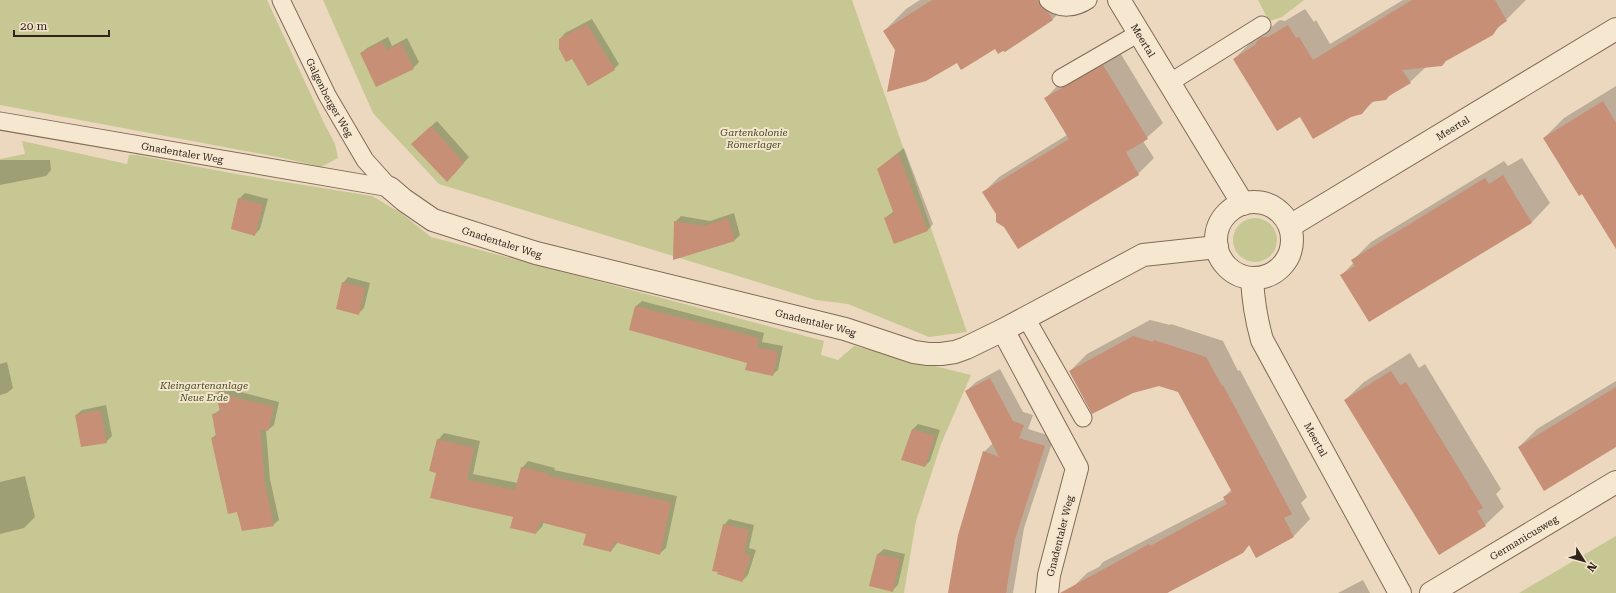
<svg xmlns="http://www.w3.org/2000/svg" width="1616" height="593" font-family="'Roboto Serif',serif">
<style>
.green{fill:#c7c793}
.shadow{fill:#0003}
.building{fill:#c78f76}
.lines{fill:none;stroke-linecap:round;stroke-linejoin:round}
.lane-casing{stroke:#826a58;stroke-width:19}
.street-casing{stroke:#826a58;stroke-width:24}
.lane{stroke:#f6e7d0;stroke-width:17}
.street{stroke:#f6e7d0;stroke-width:22}
.labels{text-anchor:middle;dominant-baseline:central;stroke-width:4;stroke-linejoin:round;paint-order:stroke}
.street-label{font-size:10px;fill:#32241c;stroke:#f3e4cd}
.park-label{font-size:10px;font-style:italic;fill:#474d24;stroke:#f3e4cd}
</style>
<rect width="100%" height="100%" fill="#ebd8be"/>
<path class="green" d="M 0,0 L 267,0 L 324,123 L 335,144 L 338,158 L 321,167 L 283,158 L 0,105 Z
M 323,0 L 852,0 L 967,332 L 929,337 L 848,304 L 816,300 L 439,184 L 373,113 Z
M 1258,0 L 1304,0 L 1282,17 L 1269,21 Z
M 22,141 L 127,164 L 129,155 L 137,155 L 236,174 L 372,196 L 401,213 L 431,237 L 824,341 L 821,355 L 838,360 L 854,346 L 971,375 L 941,444 L 916,521 L 904,593 L 0,593 L 0,159 L 25,154 Z
M1233 240a22 22 0 1 1 44 0a22 22 0 1 1-44 0Z
M 1616,536 L 1616,593 L 1519,593 Z"/>
<path class="shadow" d="M 920,0 L 1072,0 L 1052,20 L 995,48 L 958,62 L 896,50 L 884,31 L 906,9 Z
M 1403,0 L 1526,0 L 1492,34 L 1426,67 L 1410,82 L 1392,93 L 1386,99 L 1374,101 L 1361,114 L 1300,116 L 1234,59 L 1251,42 L 1265,33 L 1276,23 L 1280,20 L 1285,21 L 1305,9 L 1314,22 L 1316,20 L 1330,44 Z
M 592,19 L 619,64 L 614,69 L 573,58 L 560,39 L 565,33 Z
M 388,37 L 392,46 L 407,38 L 419,62 L 413,68 L 361,53 L 367,48 Z
M 1119,51 L 1163,123 L 1143,141 L 1154,158 L 1138,174 L 1018,248 L 984,192 L 999,177 L 1067,135 L 1045,99 L 1060,83 Z
M 1616,86 L 1616,248 L 1582,193 L 1544,138 L 1564,118 Z
M 437,121 L 469,157 L 453,175 L 418,138 Z
M 904,148 L 933,224 L 928,230 L 885,218 L 894,211 L 878,169 Z
M 1522,158 L 1550,203 L 1532,222 L 1369,321 L 1342,275 L 1354,262 L 1353,260 L 1371,242 L 1504,161 L 1508,166 Z
M 0,160 L 50,160 L 51,170 L 46,176 L 0,185 Z
M 245,193 L 268,199 L 260,229 L 255,234 L 239,199 Z
M 734,213 L 740,235 L 735,240 L 675,222 L 681,216 L 710,221 Z
M 348,277 L 370,283 L 364,308 L 358,314 L 343,283 Z
M 642,301 L 764,333 L 762,342 L 783,346 L 778,370 L 772,375 L 748,362 L 630,329 L 636,306 Z
M 1150,320 L 1170,325 L 1171,324 L 1223,341 L 1238,371 L 1240,370 L 1307,497 L 1301,503 L 1310,519 L 1294,536 L 1256,556 L 1250,544 L 1243,552 L 1167,593 L 1072,593 L 1070,590 L 1087,573 L 1099,567 L 1103,562 L 1225,499 L 1224,497 L 1232,489 L 1179,391 L 1159,385 L 1070,371 L 1087,354 Z
M 1410,353 L 1419,368 L 1425,364 L 1501,489 L 1496,494 L 1504,507 L 1485,525 L 1345,400 L 1364,382 Z
M 7,362 L 13,388 L 7,393 L 0,395 L 0,364 Z
M 1000,369 L 1023,412 L 1033,415 L 1028,429 L 1054,437 L 1024,528 L 1013,593 L 949,593 L 984,452 L 993,443 L 966,391 L 976,382 Z
M 1616,381 L 1616,446 L 1519,447 L 1537,429 Z
M 222,387 L 279,402 L 274,425 L 268,430 L 266,430 L 270,479 L 279,520 L 273,525 L 240,516 L 212,438 L 217,434 L 213,415 L 221,409 L 217,393 Z
M 106,405 L 112,436 L 106,442 L 76,415 L 82,410 Z
M 918,424 L 940,430 L 930,461 L 925,466 L 913,429 Z
M 444,433 L 480,441 L 473,474 L 518,483 L 522,468 L 528,461 L 555,468 L 554,470 L 677,496 L 666,548 L 659,554 L 618,542 L 611,551 L 587,533 L 544,522 L 542,527 L 536,533 L 514,516 L 438,472 L 438,440 Z
M 25,476 L 35,517 L 24,528 L 0,534 L 0,482 Z
M 729,519 L 754,525 L 749,548 L 756,550 L 748,575 L 742,581 L 724,525 Z
M 884,549 L 905,554 L 898,585 L 892,591 L 878,554 Z
M 1363,580 L 1370,593 L 1338,593 Z"/>
<path class="building" d="M 932,0 L 1038,0 L 1039,4 L 1048,12 L 1053,20 L 1005,52 L 1003,51 L 998,54 L 995,49 L 961,70 L 957,63 L 926,81 L 887,92 L 895,50 L 883,31 Z
M 1412,0 L 1495,0 L 1507,21 L 1498,27 L 1493,35 L 1446,61 L 1442,66 L 1402,70 L 1411,83 L 1389,96 L 1386,100 L 1371,102 L 1362,114 L 1351,117 L 1313,139 L 1300,117 L 1277,131 L 1233,59 L 1255,45 L 1258,40 L 1262,37 L 1268,37 L 1288,25 L 1296,38 L 1299,37 L 1313,60 Z
M 587,24 L 615,70 L 588,86 L 572,59 L 566,62 L 559,49 L 559,39 Z
M 382,42 L 386,50 L 401,43 L 414,69 L 376,87 L 360,53 Z
M 1103,65 L 1148,139 L 1126,152 L 1139,175 L 1018,249 L 1004,227 L 996,222 L 996,214 L 982,192 L 1069,139 L 1044,98 Z
M 1603,101 L 1616,123 L 1616,249 L 1582,194 L 1579,196 L 1543,138 Z
M 431,126 L 464,163 L 447,182 L 411,144 Z
M 898,153 L 928,231 L 894,244 L 884,218 L 894,214 L 877,169 Z
M 1503,175 L 1532,223 L 1369,322 L 1340,275 L 1355,266 L 1351,260 L 1485,178 L 1489,184 Z
M 238,198 L 263,205 L 255,236 L 231,229 Z
M 728,218 L 735,241 L 673,260 L 674,221 L 704,226 Z
M 342,282 L 365,288 L 359,315 L 336,309 Z
M 635,306 L 759,338 L 757,347 L 778,352 L 773,376 L 745,370 L 747,363 L 629,330 Z
M 1133,336 L 1153,342 L 1154,340 L 1206,357 L 1222,386 L 1223,385 L 1292,514 L 1284,518 L 1294,537 L 1256,558 L 1249,545 L 1243,553 L 1167,593 L 1060,593 L 1124,558 L 1149,544 L 1150,546 L 1227,504 L 1223,497 L 1232,492 L 1178,392 L 1159,386 L 1133,393 L 1092,414 L 1069,371 Z
M 1391,371 L 1400,385 L 1406,382 L 1483,508 L 1477,511 L 1486,526 L 1439,555 L 1344,400 Z
M 990,378 L 1013,421 L 1024,425 L 1019,438 L 1045,446 L 1015,539 L 1006,593 L 948,593 L 958,535 L 983,451 L 999,457 L 965,391 Z
M 1616,387 L 1616,447 L 1544,491 L 1518,447 Z
M 216,393 L 274,407 L 268,431 L 260,429 L 265,485 L 274,526 L 242,531 L 237,512 L 228,514 L 211,438 L 216,437 L 212,414 L 220,412 Z
M 100,410 L 107,443 L 81,447 L 75,415 Z
M 912,429 L 935,436 L 925,467 L 901,460 Z
M 437,439 L 474,448 L 467,480 L 515,490 L 521,467 L 549,474 L 548,476 L 671,502 L 660,555 L 614,542 L 611,552 L 583,545 L 586,534 L 540,522 L 536,534 L 510,528 L 513,517 L 430,498 L 436,473 L 429,471 Z
M 723,524 L 749,530 L 744,553 L 751,556 L 742,582 L 717,574 L 718,572 L 712,571 Z
M 877,554 L 900,559 L 893,592 L 869,586 Z"/>
<g class="lines">
<defs>
<g id="lane">
<path id="s1" d="M 281,0 L 327,95 L 365,160 L 390,188"/>
<path d="M 1048,0 C 1060,11 1076,8 1088,0"/>
<path d="M 1061,78 L 1139,33"/>
<path d="M 1169,83 L 1262,25"/>
<path id="s2" d="M 0,121 L 390,188"/>
<path d="M 1026,318 L 1083,418"/>
</g>
<g id="street">
<path id="s3" d="M 1119,0 L 1243,204"/>
<path id="s4" d="M 390,188 L 404,200 L 433,220 L 536,253 L 845,329 L 914,352 L 928,354 L 941,354 L 955,352 L 966,348 L 1003,330 L 1143,255 L 1217,247"/>
<circle cx="1254" cy="240" r="38"/>
<path id="s5" d="M 1290,226 L 1616,29"/>
<path id="s6" d="M 1252,278 C 1253,300 1256,319 1262,340 L 1400,593"/>
<path d="M 1003,330 L 1077,468 L 1049,575 L 1047,593"/>
<path id="s7" d="M 1431,593 L 1616,482"/>
</g>
</defs>
<use href="#lane" class="lane-casing"/>
<use href="#street" class="street-casing"/>
<use href="#lane" class="lane"/>
<use href="#street" class="street"/>
</g>
<g class="labels">
<g class="street-label">
<text stroke="none"><textPath href="#s3" startOffset="47">Meertal</textPath></text>
<text stroke="none"><textPath href="#s1" startOffset="109">Galgenberger Weg</textPath></text>
<text stroke="none"><textPath href="#s5" startOffset="190">Meertal</textPath></text>
<text stroke="none"><textPath href="#s2" startOffset="185">Gnadentaler Weg</textPath></text>
<text stroke="none"><textPath href="#s4" startOffset="126">Gnadentaler Weg</textPath></text>
<text stroke="none"><textPath href="#s4" startOffset="450">Gnadentaler Weg</textPath></text>
<text stroke="none"><textPath href="#s6" startOffset="176">Meertal</textPath></text>
<text transform="translate(1060 536) rotate(-76)">Gnadentaler Weg</text>
<text stroke="none"><textPath href="#s7" startOffset="108">Germanicusweg</textPath></text>
</g>
<g class="park-label">
<text x="754" y="132">Gartenkolonie<tspan x="754" dy="12">Römerlager</tspan></text>
<text x="204" y="385">Kleingartenanlage<tspan x="204" dy="12">Neue Erde</tspan></text>
</g>
</g>
<g transform="translate(1584 561) rotate(127)" stroke="#f3e4cd" stroke-width="3" paint-order="stroke">
<path d="M0-3L7 15L0 10L-7 15Z" fill="#32241c"/>
<text y="-6" font-size="11" font-weight="bold" text-anchor="middle" fill="#32241c">N</text>
</g>
<path d="M14 30v6h95v-6" fill="none" stroke="#32241c" stroke-width="2"/>
<text x="20" y="30" font-size="12" fill="#32241c" stroke="#f3e4cd" stroke-width="3" paint-order="stroke">20 m</text>
</svg>
